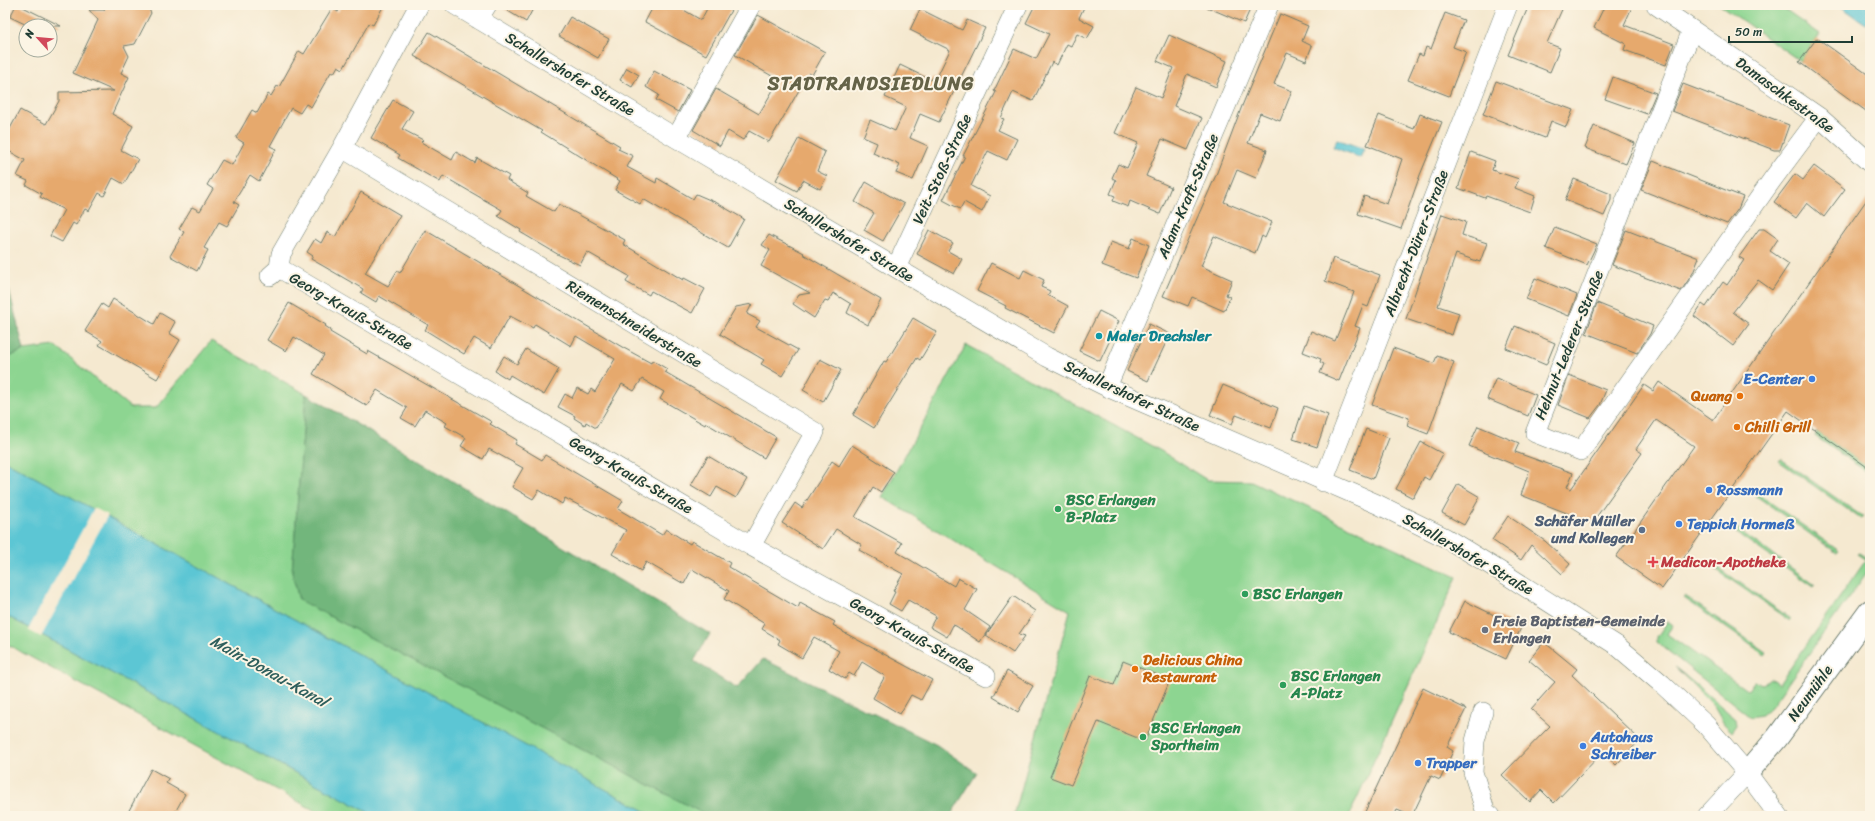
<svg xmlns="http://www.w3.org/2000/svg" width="1875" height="821" font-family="Sriracha,sans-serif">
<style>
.green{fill:#8dd591;stroke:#568962}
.forest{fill:#72b67b;stroke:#487a58}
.water{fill:#5bc6d4;stroke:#3d8284}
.pier{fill:#f5e9d0}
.building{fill:#e6a96d}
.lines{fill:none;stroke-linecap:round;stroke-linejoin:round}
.minor-casing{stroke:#6a796b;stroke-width:20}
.major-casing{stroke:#6a796b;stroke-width:24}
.minor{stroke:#fff;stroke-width:19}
.major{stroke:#fff;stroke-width:22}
.culture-dot{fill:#0f9aa8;stroke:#fcf5e5;stroke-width:1.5}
.shop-dot{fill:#3f7fe0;stroke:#fcf5e5;stroke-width:1.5}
.food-dot{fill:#e8710a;stroke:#fcf5e5;stroke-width:1.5}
.leisure-dot{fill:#2e9e5b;stroke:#fcf5e5;stroke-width:1.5}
.service-dot{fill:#5c6f8a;stroke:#fcf5e5;stroke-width:1.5}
.health-dot{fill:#e0444e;stroke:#fcf5e5;stroke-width:1.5}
.worship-dot{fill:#6b7280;stroke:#fcf5e5;stroke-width:1.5}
.labels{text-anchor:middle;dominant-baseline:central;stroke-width:4;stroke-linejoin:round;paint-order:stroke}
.street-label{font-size:15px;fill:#1f3d34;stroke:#fcf5e5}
.culture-label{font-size:15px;font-weight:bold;fill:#0d838f;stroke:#fcf5e5;text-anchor:start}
.shop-label{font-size:15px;font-weight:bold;fill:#366cbe;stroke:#fcf5e5;text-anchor:start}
.food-label{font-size:15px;font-weight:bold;fill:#c56008;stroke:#fcf5e5;text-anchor:start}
.leisure-label{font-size:15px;font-weight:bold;fill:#27864d;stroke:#fcf5e5;text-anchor:start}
.service-label{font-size:15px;font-weight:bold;fill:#4e5e75;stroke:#fcf5e5;text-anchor:end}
.health-label{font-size:15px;font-weight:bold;fill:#be3a42;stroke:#fcf5e5;text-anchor:start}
.worship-label{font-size:15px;font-weight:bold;fill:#5b616d;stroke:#fcf5e5;text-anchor:start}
.water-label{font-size:16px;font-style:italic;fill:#2e5f5c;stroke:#fcf5e5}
.district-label{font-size:19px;font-weight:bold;letter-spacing:1px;fill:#656348;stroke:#fcf5e5}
</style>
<rect width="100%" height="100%" fill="#fcf5e5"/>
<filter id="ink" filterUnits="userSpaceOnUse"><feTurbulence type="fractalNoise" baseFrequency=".025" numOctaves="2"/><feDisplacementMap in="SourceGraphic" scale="8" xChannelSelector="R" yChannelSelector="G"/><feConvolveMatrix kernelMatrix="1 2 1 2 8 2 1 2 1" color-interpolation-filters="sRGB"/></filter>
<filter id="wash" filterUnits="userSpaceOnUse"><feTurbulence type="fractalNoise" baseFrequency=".012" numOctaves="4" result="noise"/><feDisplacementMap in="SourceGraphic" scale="16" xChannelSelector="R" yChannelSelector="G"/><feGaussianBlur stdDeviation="0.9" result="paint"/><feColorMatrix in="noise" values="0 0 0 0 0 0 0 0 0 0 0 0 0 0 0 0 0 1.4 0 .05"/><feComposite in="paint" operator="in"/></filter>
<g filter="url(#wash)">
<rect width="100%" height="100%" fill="#f5e9d0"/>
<path class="green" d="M 1720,5 L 1779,5 L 1820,34 L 1800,61 Z
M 211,341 L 306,394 L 292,572 L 299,600 L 708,816 L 654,816 L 5,461 L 5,359 L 24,350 L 55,346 L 131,408 L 156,408 Z
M 966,345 L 1161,451 L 1207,480 L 1251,481 L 1457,577 L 1349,816 L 1014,816 L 1070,611 L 882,497 Z
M 1817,432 L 1870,469 L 1870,474 L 1815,436 Z
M 1781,459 L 1863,517 L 1861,519 L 1779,461 Z
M 1757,493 L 1839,551 L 1837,553 L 1755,495 Z
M 1733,526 L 1815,585 L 1814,587 L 1731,529 Z
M 1859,553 L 1870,560 L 1870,568 L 1771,707 L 1762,715 L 1750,717 L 1657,642 L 1657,637 L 1667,622 L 1669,622 L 1673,625 L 1667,634 L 1748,691 L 1754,682 L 1763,684 L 1770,678 L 1779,684 L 1866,560 L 1857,554 Z
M 1709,561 L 1791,619 L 1790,621 L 1707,563 Z
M 1685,596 L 1767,653 L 1765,655 L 1684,598 Z
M 5,615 L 375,816 L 325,816 L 23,653 L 5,643 Z
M 1675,667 L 1736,719 L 1737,725 L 1732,732 L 1724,724 L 1713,705 Z"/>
<path class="forest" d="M 5,274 L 24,350 L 5,359 Z
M 306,394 L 710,634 L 694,661 L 737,688 L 763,659 L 937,745 L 977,773 L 950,816 L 708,816 L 299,600 L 292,572 Z"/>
<path class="water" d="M 1839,5 L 1870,5 L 1870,27 Z
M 1337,139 L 1364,149 L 1360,158 L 1333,147 Z
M 5,461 L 654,816 L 375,816 L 5,615 Z"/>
<path class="pier" d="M 94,508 L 108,515 L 41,637 L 28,630 Z"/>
<g id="blocks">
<path class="building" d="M 16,5 L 19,5 L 61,26 L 29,26 L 10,17 Z
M 106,5 L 146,5 L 151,13 L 135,44 L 124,46 L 129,56 L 121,73 L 129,77 L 112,114 L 133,126 L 121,150 L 138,159 L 124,184 L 113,178 L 104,196 L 99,193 L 89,211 L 85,209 L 76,225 L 73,223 L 62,242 L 50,236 L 64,210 L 40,197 L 42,194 L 26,185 L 28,181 L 17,176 L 25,160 L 5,149 L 5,138 L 20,110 L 46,124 L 59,101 L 59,92 L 114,91 L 73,73 L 98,20 L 89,10 L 104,10 Z
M 341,5 L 384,5 L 373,25 L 369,23 L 343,69 L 338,66 L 334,73 L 331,72 L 311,107 L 306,104 L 300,113 L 291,108 L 270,146 L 276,149 L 259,181 L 250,175 L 234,202 L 239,205 L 227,226 L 219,222 L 204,248 L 208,250 L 197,271 L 170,256 L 184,232 L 179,229 L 192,207 L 200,211 L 213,189 L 207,185 L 222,160 L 232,165 L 244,143 L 236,138 L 252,110 L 257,113 L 268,94 L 271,96 L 277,86 L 279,87 L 299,51 L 304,54 L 332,8 L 338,12 Z
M 498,5 L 535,5 L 526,22 Z
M 654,5 L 675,5 L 701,20 L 709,5 L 734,5 L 706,55 L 645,22 Z
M 1035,5 L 1085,5 L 1079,18 L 1094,26 L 1087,39 L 1077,34 L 1071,46 L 1067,44 L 1057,65 L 1052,62 L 1033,101 L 1013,92 L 1001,118 L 1004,119 L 998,130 L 1017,139 L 1007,160 L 988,151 L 971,186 L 990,196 L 982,212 L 964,202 L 960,209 L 943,200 L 965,156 L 963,156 L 996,92 L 994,91 L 1014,49 L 1036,59 L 1049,34 L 1026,23 Z
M 1202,5 L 1252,5 L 1244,23 Z
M 1529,5 L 1564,5 L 1547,43 L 1560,48 L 1550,72 L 1508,55 Z
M 1605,5 L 1633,5 L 1624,25 L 1674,44 L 1666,65 L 1624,50 L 1626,44 L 1594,28 Z
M 920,9 L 962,30 L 967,20 L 985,28 L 939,122 L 920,114 L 910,138 L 928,146 L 913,180 L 896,173 L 900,165 L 873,153 L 877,143 L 863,137 L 870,120 L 895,131 L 906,107 L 885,97 L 900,65 L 931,80 L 933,77 L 936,79 L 950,50 L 910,30 Z
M 1445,13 L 1464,20 L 1453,47 L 1466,52 L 1449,96 L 1408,80 L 1419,54 L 1423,56 L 1426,47 L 1431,49 Z
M 1280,14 L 1308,26 L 1302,41 L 1312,46 L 1306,61 L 1287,53 L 1274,84 L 1292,91 L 1280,121 L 1260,113 L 1248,143 L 1267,150 L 1256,178 L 1237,170 L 1224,202 L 1272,222 L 1265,238 L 1262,236 L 1255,253 L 1214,236 L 1201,266 L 1232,280 L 1226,295 L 1230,297 L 1224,311 L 1192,297 L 1188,306 L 1163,296 L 1216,175 L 1242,106 Z
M 758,15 L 825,52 L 812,75 L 809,73 L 769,142 L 749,131 L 743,140 L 728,131 L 720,146 L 693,130 L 716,89 L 759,114 L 779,80 L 735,55 Z
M 570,17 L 609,39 L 598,58 L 559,36 Z
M 429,32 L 620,146 L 618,149 L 633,156 L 627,167 L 656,183 L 657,178 L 693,199 L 696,194 L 717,203 L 744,219 L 728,248 L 643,199 L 640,204 L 615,190 L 620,181 L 541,132 L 542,131 L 414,56 Z
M 1169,35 L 1227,61 L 1216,87 L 1187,74 L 1174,106 L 1202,118 L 1188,150 L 1162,139 L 1146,176 L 1171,187 L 1160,214 L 1130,201 L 1128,207 L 1113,201 L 1115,196 L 1110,194 L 1116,180 L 1112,178 L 1118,164 L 1127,168 L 1138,143 L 1115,133 L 1136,87 L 1161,98 L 1173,68 L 1157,61 Z
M 1817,38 L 1870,76 L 1870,114 L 1799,62 Z
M 627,68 L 639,75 L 632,87 L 620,80 Z
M 654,71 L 690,90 L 678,112 L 656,100 L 659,95 L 646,87 Z
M 1613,77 L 1656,93 L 1647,114 L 1605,99 Z
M 1496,81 L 1573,110 L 1566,127 L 1551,121 L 1545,138 L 1483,114 Z
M 1683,84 L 1789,125 L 1780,150 L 1774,150 L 1672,111 Z
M 393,100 L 413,111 L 402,129 L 423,140 L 421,142 L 452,160 L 456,152 L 475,163 L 477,158 L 509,176 L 507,180 L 528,193 L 526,196 L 554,212 L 559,204 L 625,240 L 623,244 L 683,280 L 684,278 L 705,289 L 692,313 L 651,291 L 649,295 L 626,282 L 629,276 L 587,252 L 580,265 L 559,255 L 520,232 L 521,230 L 498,216 L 502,210 L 443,176 L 440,182 L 398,158 L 400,155 L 371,138 Z
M 1420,114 L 1442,122 L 1420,175 L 1401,229 L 1358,214 L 1364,196 L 1387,204 L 1402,159 L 1367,145 L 1379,115 L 1414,129 Z
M 1594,126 L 1635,143 L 1626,164 L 1585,148 Z
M 799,138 L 825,152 L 817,171 L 827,176 L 820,189 L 803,180 L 797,191 L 776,180 Z
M 1471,152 L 1495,161 L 1492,170 L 1519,179 L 1515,188 L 1535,196 L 1530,212 L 1486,196 L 1485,198 L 1458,188 Z
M 1653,161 L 1743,197 L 1738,209 L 1727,224 L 1641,190 Z
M 1814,166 L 1845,189 L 1824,217 L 1807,203 L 1796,218 L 1774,202 L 1795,174 L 1803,180 Z
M 1574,179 L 1611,194 L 1611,200 L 1604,216 L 1565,200 Z
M 866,182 L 904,204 L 883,241 L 864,230 L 874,213 L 855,202 Z
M 361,192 L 400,215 L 365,273 L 388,286 L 397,271 L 400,273 L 425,230 L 622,347 L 651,363 L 652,360 L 667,369 L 665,372 L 776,437 L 764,458 L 706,423 L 705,425 L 660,399 L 664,392 L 642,379 L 634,391 L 622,384 L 596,428 L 586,422 L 585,425 L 574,418 L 575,416 L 558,407 L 565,394 L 572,398 L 577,388 L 588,394 L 591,389 L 595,392 L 615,359 L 576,336 L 571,346 L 535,324 L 533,328 L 510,316 L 491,348 L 474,338 L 464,354 L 425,330 L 428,325 L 403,310 L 379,296 L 376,302 L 361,293 L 363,289 L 311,259 L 313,256 L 307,252 L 315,239 L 321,243 L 327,232 L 335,237 Z
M 1870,195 L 1870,469 L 1788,411 L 1662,589 L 1616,557 L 1694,446 L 1656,420 L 1636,449 L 1642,453 L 1592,523 L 1521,495 L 1529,471 L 1469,446 L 1478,426 L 1519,443 L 1515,452 L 1573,473 L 1567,487 L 1571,489 L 1644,385 L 1653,391 L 1659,382 L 1713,420 Z
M 1442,214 L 1466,222 L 1462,235 L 1487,243 L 1480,262 L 1456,254 L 1438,306 L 1459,313 L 1452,335 L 1406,319 Z
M 1555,227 L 1597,244 L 1587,265 L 1546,248 Z
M 1759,229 L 1764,229 L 1778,239 L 1770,251 L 1789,264 L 1772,290 L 1758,280 L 1733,312 L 1749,324 L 1733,346 L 1694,316 L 1702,304 L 1706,307 L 1723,282 L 1727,285 L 1744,260 L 1739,257 Z
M 929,230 L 953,243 L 948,251 L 962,259 L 954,274 L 917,254 Z
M 1626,230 L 1699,258 L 1693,273 L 1681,291 L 1612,265 Z
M 769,235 L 804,253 L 803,254 L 881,300 L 868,325 L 847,313 L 851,304 L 833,293 L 828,301 L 825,300 L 814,318 L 793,304 L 799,295 L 810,293 L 761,266 L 770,250 L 762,245 Z
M 1133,238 L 1149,245 L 1136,278 L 1102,265 L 1111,242 L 1129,249 Z
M 1333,258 L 1380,275 L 1368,307 L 1363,305 L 1355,326 L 1360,328 L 1339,381 L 1320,373 L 1324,364 L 1320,362 L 1321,359 L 1303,352 L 1311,331 L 1335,341 L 1349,306 L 1354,292 L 1325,281 Z
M 991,263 L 1020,278 L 1024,270 L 1044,280 L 1041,287 L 1050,291 L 1048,295 L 1068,306 L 1054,333 L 1005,308 L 1006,306 L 977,291 Z
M 1535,278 L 1577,295 L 1569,316 L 1526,299 Z
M 113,299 L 154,324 L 160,313 L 175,322 L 169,333 L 180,340 L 157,379 L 99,345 L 102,341 L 85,331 L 102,304 L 108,308 Z
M 289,303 L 326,325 L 325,326 L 331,330 L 330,332 L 367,354 L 368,351 L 492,422 L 490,424 L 517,440 L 515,444 L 542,460 L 545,455 L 623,501 L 618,509 L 662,535 L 666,529 L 690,544 L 692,541 L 730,563 L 728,567 L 798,608 L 800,603 L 835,622 L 833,625 L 843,631 L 843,632 L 932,680 L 921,700 L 911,695 L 900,714 L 873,698 L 885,676 L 862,662 L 854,676 L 849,673 L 845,679 L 829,669 L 839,651 L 814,637 L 802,658 L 778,644 L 780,640 L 762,629 L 765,624 L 724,599 L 729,591 L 692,569 L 684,584 L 646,562 L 641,571 L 612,554 L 626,530 L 565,498 L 562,504 L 539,490 L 533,499 L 512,487 L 523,468 L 489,449 L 483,459 L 461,446 L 466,438 L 445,426 L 447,423 L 425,410 L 415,426 L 401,418 L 407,408 L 377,390 L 367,406 L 313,374 L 324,355 L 294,337 L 286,351 L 267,340 Z
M 1597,303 L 1653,326 L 1650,334 L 1637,353 L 1586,333 Z
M 752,304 L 747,314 L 760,321 L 756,327 L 798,350 L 782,376 L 761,364 L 764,360 L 720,334 L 736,307 Z
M 1099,311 L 1119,321 L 1100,361 L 1079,351 Z
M 913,318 L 937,332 L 920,360 L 917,358 L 874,428 L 853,415 L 884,361 L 886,362 Z
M 1149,324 L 1170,334 L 1148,381 L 1127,371 Z
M 1515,326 L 1555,343 L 1546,365 L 1506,348 Z
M 1393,348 L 1434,363 L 1437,356 L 1454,362 L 1428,434 L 1407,426 L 1409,418 L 1372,405 Z
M 526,349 L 559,369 L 544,395 L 510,375 L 508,379 L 495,371 L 504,356 L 517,364 Z
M 820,359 L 841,370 L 823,402 L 803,390 Z
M 1569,375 L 1606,390 L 1600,405 L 1590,418 L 1558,405 Z
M 1496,378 L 1536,395 L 1528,416 L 1487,399 Z
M 1223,385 L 1278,408 L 1271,428 L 1236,415 L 1232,424 L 1210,415 Z
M 1304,406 L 1328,415 L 1317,447 L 1293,439 Z
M 1366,429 L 1389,438 L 1373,479 L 1350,470 Z
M 1421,442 L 1443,454 L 1429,480 L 1424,477 L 1413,498 L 1396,489 Z
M 852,445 L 894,472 L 881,492 L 873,487 L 855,517 L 902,543 L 897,552 L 954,586 L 958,578 L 977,589 L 965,610 L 990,627 L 980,642 L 956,626 L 953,625 L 947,637 L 930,627 L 936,616 L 908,600 L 901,611 L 889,604 L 895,592 L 893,591 L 903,574 L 859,550 L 862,545 L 836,529 L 823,549 L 782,523 L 795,503 L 802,508 L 832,461 L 839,466 Z
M 708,456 L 747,479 L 736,498 L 717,487 L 711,497 L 691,485 Z
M 1458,484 L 1480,497 L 1464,525 L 1442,513 Z
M 1508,516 L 1545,541 L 1570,564 L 1562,574 L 1531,545 L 1521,560 L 1492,540 Z
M 1013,596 L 1035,611 L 1019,634 L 1025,636 L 1013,653 L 986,635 Z
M 1465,601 L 1521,628 L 1506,659 L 1449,632 Z
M 1544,642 L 1577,669 L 1572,675 L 1640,740 L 1616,765 L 1603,752 L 1554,803 L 1541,790 L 1530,802 L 1502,775 L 1550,726 L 1531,709 L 1555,682 L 1529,660 Z
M 1123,661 L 1170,680 L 1145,741 L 1098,722 L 1071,785 L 1050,777 L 1090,676 L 1114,685 Z
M 1007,671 L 1033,686 L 1018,712 L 993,697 Z
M 1423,688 L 1466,709 L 1447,747 L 1453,751 L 1440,780 L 1431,776 L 1412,816 L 1397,810 L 1394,816 L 1363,816 Z
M 151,769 L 169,779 L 166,783 L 185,794 L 173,816 L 126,816 Z"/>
</g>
</g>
<g filter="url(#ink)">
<use href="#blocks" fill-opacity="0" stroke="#6a796b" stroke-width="1"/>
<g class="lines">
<defs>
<path id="minor" d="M 455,5 L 676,138 L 1047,357 L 1107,387 L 1377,504 L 1446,538 L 1508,576 L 1616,645 L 1662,684 L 1706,725 L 1747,773 L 1779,816
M 1656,5 L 1819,117 L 1870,163
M 478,19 L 487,5
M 1692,30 L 1535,433 L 1581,451 L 1772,180 L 1819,117
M 676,138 L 751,5
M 342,148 L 815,432 L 751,546
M 279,268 L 751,546 L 986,676
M 896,268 L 1018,5
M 270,276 L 279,268 L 281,254 L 342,148 L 419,5
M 1107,387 L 1269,5
M 1323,482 L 1508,5
M 1483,712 L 1475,741 L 1473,772 L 1486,813 L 1491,816
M 1707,816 L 1747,773"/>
<path id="major" d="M 1747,773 L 1777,738 L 1870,611"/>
</defs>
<use href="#minor" class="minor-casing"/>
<use href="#major" class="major-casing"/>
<use href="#minor" class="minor"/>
<use href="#major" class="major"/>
</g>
</g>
<circle class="culture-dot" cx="1099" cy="336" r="4"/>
<g class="shop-dot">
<circle cx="1812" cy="379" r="4"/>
<circle cx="1709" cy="490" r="4"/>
<circle cx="1679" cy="524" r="4"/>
<circle cx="1583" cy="746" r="4"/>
<circle cx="1418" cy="763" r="4"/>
</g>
<g class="food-dot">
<circle cx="1740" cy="396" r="4"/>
<circle cx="1737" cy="427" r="4"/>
<circle cx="1135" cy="669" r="4"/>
</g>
<g class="leisure-dot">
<circle cx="1058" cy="509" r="4"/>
<circle cx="1245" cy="594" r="4"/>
<circle cx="1283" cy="685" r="4"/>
<circle cx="1143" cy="737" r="4"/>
</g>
<circle class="service-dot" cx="1642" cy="530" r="4"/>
<path class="health-dot" d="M1651 556h4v4h4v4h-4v4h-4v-4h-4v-4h4z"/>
<circle class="worship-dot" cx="1485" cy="630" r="4"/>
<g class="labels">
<g class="street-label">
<text transform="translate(570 74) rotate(31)">Schallershofer Straße</text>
<text transform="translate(1785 95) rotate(36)">Damaschkestraße</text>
<text transform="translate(942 169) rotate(-65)">Veit-Stoß-Straße</text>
<text transform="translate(1188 196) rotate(-67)">Adam-Kraft-Straße</text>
<text transform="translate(849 240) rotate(31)">Schallershofer Straße</text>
<text transform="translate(1416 243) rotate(-69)">Albrecht-Dürer-Straße</text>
<text transform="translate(351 311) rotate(30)">Georg-Krauß-Straße</text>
<text transform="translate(634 324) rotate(31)">Riemenschneiderstraße</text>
<text transform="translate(1569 345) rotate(-68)">Helmut-Lederer-Straße</text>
<text transform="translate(1132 396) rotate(25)">Schallershofer Straße</text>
<text transform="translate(631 475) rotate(30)">Georg-Krauß-Straße</text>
<text transform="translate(1468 554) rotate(30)">Schallershofer Straße</text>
<text transform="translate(912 635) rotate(29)">Georg-Krauß-Straße</text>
<text transform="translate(1810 693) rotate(-54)">Neumühle</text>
</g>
<g class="culture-label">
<text x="1107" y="336">Maler Drechsler</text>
</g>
<g class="shop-label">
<text x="1804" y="379" text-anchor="end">E-Center</text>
<text x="1717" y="490">Rossmann</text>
<text x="1687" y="524">Teppich Hormeß</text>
<text x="1591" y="737">Autohaus<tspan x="1591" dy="17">Schreiber</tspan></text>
<text x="1426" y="763">Trapper</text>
</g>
<g class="food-label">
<text x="1732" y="396" text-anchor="end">Quang</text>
<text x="1745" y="427">Chilli Grill</text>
<text x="1143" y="660">Delicious China<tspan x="1143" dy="17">Restaurant</tspan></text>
</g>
<g class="leisure-label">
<text x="1066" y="500">BSC Erlangen<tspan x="1066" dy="17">B-Platz</tspan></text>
<text x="1253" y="594">BSC Erlangen</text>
<text x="1291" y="676">BSC Erlangen<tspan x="1291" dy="17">A-Platz</tspan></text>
<text x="1151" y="728">BSC Erlangen<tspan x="1151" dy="17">Sportheim</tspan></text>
</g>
<g class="service-label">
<text x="1634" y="521">Schäfer Müller<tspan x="1634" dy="17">und Kollegen</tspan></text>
</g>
<g class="health-label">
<text x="1661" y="562">Medicon-Apotheke</text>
</g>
<g class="worship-label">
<text x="1493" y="621">Freie Baptisten-Gemeinde<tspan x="1493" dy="17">Erlangen</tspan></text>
</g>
<g class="water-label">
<text transform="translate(269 671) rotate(29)">Main-Donau-Kanal</text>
</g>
<g class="district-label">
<text x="871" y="83">STADTRANDSIEDLUNG</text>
</g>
</g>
<rect width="1875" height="821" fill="none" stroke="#fcf5e5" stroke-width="20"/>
<g transform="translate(38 38) rotate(297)"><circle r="19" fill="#fcf5e5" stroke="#a4ab9e"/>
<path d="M0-3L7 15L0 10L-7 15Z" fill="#d1495b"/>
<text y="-6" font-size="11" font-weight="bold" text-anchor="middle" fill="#1f3d34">N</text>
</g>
<path d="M1729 36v6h123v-6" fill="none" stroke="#1f3d34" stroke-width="2"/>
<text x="1735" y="36" font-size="12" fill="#1f3d34" stroke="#fcf5e5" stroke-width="3" paint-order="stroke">50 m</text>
</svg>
